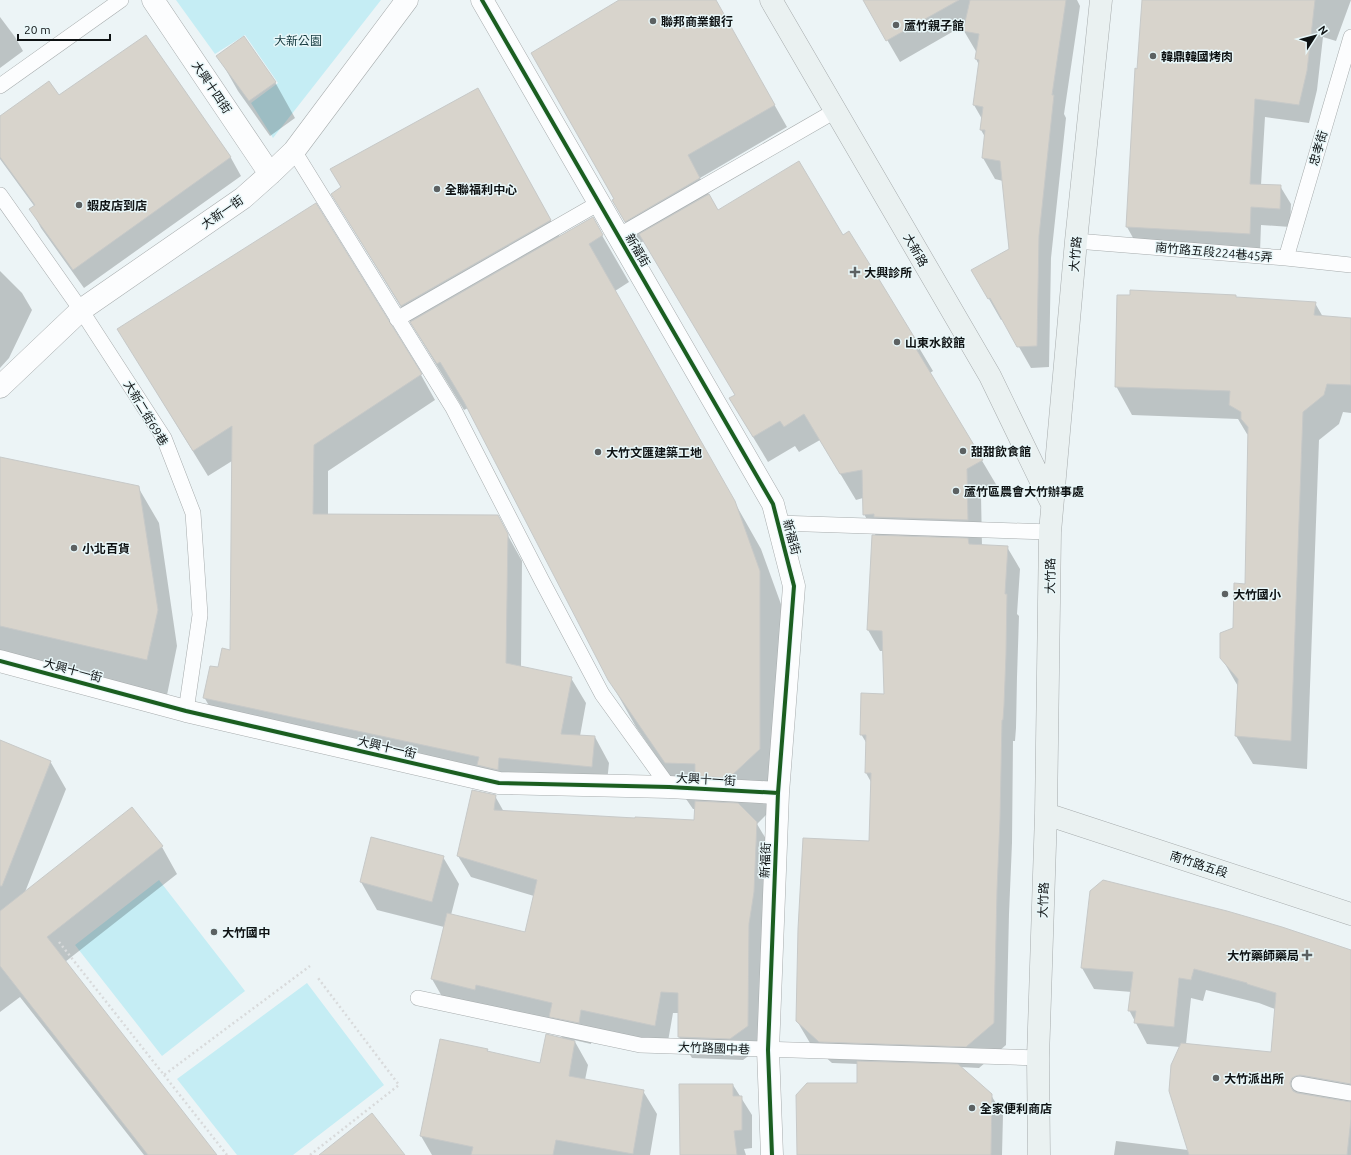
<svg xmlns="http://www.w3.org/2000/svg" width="1351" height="1155" font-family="Ubuntu,'Noto Sans TC',sans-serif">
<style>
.green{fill:#c5edf4}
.shadow{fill:#0003;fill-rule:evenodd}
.building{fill:#d8d4cc;stroke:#c7c9c8}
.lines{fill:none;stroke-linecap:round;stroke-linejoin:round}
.lane-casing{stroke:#a7acad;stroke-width:16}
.street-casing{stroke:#a7acad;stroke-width:23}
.secondary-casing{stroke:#a7acad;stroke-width:23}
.path{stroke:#d8dadb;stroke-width:2.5;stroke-dasharray:2 3;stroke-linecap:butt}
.lane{stroke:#fcfdfe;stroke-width:15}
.street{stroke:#fcfdfe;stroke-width:22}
.secondary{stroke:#eaf1f1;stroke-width:22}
.cycleway-casing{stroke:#e9f7f9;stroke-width:6}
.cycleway{stroke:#1b5e20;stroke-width:4}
.poi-dot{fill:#5c6162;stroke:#e9f7f9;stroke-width:1.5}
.labels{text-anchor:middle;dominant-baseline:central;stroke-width:3;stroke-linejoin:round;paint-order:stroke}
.poi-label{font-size:12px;font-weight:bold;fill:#0e1213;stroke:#e9f7f9;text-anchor:start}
.park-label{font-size:12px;fill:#14393e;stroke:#e9f7f9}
.street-label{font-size:12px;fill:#0e1213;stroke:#e9f7f9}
</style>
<rect width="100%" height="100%" fill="#ecf4f6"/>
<path class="green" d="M 176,0 L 381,0 L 273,138 L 251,103 L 278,83 L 245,35 L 215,54 Z
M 159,880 L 245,991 L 162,1056 L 75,945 Z
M 307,983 L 384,1085 L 293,1155 L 237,1155 L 177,1079 Z"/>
<path class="shadow" d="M 619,0 L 715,0 L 787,127 L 700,178 L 718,211 L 843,237 L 876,276 L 933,371 L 930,373 L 997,486 L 981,495 L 982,546 L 1007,547 L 1020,569 L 1017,614 L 1019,616 L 1017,677 L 1016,728 L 1015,741 L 1013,741 L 1012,843 L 1009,914 L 1006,1045 L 979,1068 L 960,1067 L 991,1095 L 1003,1115 L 1002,1155 L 798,1155 L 858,1084 L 858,1064 L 832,1063 L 810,1043 L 797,1021 L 870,842 L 871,782 L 866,773 L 867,744 L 861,734 L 885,695 L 884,651 L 880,651 L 868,630 L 876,536 L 864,514 L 863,498 L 856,500 L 820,440 L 799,452 L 795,446 L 768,462 L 730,399 L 736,396 L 644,241 L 638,244 L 613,201 L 615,200 Z
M 864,0 L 1077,0 L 1080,6 L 1064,114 L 1066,118 L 1051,258 L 1049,367 L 1031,368 L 1003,319 L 1001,320 L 973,271 L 1010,249 L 1003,181 L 995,179 L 983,158 L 985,137 L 981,130 L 982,119 L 974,105 L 979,65 L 976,59 L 977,53 L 964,31 L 966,24 L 900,62 Z
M 1143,0 L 1351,0 L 1336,41 L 1323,37 L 1317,90 L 1309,123 L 1265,117 L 1261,185 L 1280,186 L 1291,204 L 1290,227 L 1261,225 L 1260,252 L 1137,245 L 1127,227 Z
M 0,17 L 15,37 L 23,51 L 0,68 Z
M 146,36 L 231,158 L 241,176 L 84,288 L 41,228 L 31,209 L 35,207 L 0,159 L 0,118 L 59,96 Z
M 218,56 L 275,82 L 295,118 L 270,136 L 238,91 Z
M 494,117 L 560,237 L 592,218 L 629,282 L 615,291 L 761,549 L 786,618 L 786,795 L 757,824 L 769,844 L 765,914 L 761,946 L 759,1048 L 743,1060 L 692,1058 L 679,1037 L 679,1013 L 673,1013 L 667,1047 L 593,1031 L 591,1044 L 574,1040 L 588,1065 L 585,1080 L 643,1091 L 657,1114 L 650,1155 L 432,1155 L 421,1136 L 487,1050 L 488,1052 L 541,1064 L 563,1039 L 553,1022 L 444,1000 L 432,979 L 444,927 L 377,910 L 361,882 L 372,839 L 443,857 L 459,884 L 451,915 L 526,933 L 534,896 L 471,877 L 458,856 L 495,796 L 504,812 L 695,821 L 695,809 L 693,809 L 636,727 L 609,679 L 468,408 L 464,410 L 348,221 Z
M 0,271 L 22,293 L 32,310 L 9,358 L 0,368 Z
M 1236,298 L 1315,303 L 1323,317 L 1351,319 L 1351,413 L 1343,412 L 1339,424 L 1319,440 L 1307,769 L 1253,764 L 1236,736 L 1239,688 L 1221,657 L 1234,629 L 1246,585 L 1249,435 L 1247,434 L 1238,419 L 1132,415 L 1116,386 Z
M 118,329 L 421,375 L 435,400 L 328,471 L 328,515 L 497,516 L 522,561 L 521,667 L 571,678 L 586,703 L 580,736 L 595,737 L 609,763 L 606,792 L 514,784 L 513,795 L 219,723 L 204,697 L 219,668 L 231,651 L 232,461 L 208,476 Z
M 0,458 L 138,487 L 159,523 L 177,646 L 167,695 L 0,656 Z
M 0,741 L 50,761 L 66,789 L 25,892 L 162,847 L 177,874 L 65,962 L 216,1155 L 144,1155 L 20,997 L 0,1012 Z
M 1091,892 L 1351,951 L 1351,1155 L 1114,1155 L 1116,1141 L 1188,1150 L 1180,1047 L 1147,1044 L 1129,1010 L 1132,992 L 1094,989 L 1082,968 ZM 1206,990 L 1259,1003 L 1275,1009 L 1272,1053 L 1186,1044 L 1191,998 L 1203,1001 Z
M 733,1085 L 752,1115 L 752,1148 L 744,1149 L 746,1155 L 681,1155 Z"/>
<path class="building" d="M 619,0 L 716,0 L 775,105 L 688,155 L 700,178 L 625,222 L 612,200 L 614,199 L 531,53 Z
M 863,0 L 959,0 L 886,41 Z
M 970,0 L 1066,0 L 1052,95 L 1054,95 L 1039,236 L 1037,346 L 1017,347 L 990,298 L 988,299 L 971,270 L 1009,249 L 1000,161 L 982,158 L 985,130 L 980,130 L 983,107 L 973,105 L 979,60 L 975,59 L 979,34 L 963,31 Z
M 1142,0 L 1315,0 L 1307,71 L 1299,105 L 1255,99 L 1250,184 L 1281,185 L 1280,209 L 1251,207 L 1250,234 L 1126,227 L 1135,68 L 1137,69 Z
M 146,35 L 231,157 L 73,270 L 29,209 L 35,205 L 0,157 L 0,116 L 49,81 L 59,95 Z
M 244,36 L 276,82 L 249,101 L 216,56 Z
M 478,88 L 551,220 L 401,306 L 331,194 L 341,187 L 330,169 Z
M 799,161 L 843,235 L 849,231 L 877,276 L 919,345 L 915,347 L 983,460 L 967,469 L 968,520 L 874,517 L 874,514 L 863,515 L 862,470 L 840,474 L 804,414 L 784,427 L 780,421 L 753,437 L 729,398 L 735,395 L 639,234 L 709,194 L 718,210 Z
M 316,203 L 422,374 L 314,445 L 313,514 L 498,515 L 508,534 L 506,663 L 572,677 L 561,734 L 595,736 L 592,767 L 499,758 L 498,770 L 477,765 L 479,757 L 203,698 L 210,666 L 218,667 L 222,648 L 230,650 L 232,426 L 193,451 L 117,329 Z
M 593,217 L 603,235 L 589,244 L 735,501 L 760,571 L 760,749 L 729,778 L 695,776 L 695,764 L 665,763 L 608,680 L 464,402 L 440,362 L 437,364 L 410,322 Z
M 1130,290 L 1236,295 L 1236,297 L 1316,302 L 1314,315 L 1351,318 L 1351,385 L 1327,384 L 1324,395 L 1303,412 L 1291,741 L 1235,736 L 1238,679 L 1220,658 L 1220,633 L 1233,628 L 1234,583 L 1245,584 L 1248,427 L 1241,419 L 1241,412 L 1229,405 L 1230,391 L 1115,387 L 1117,295 L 1130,295 Z
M 0,457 L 139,486 L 158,610 L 147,660 L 0,626 Z
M 872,535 L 968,538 L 969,544 L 1008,546 L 1005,594 L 1007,594 L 1006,655 L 1004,706 L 1003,720 L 1002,720 L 1000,820 L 997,891 L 994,1023 L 966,1047 L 819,1042 L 796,1021 L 798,929 L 803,838 L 869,841 L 871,773 L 865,773 L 866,735 L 860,735 L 861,693 L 884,694 L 882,631 L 867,630 Z
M 0,740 L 51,761 L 2,886 L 0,886 Z
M 472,790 L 496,795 L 494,810 L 635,818 L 635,817 L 694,820 L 695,801 L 738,803 L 757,822 L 754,892 L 749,924 L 748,1026 L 730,1039 L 678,1037 L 678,993 L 661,992 L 655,1026 L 581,1010 L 579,1023 L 549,1017 L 552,1003 L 476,985 L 475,990 L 431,979 L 447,913 L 525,932 L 537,880 L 457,856 Z
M 132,807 L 163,846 L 47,937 L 217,1155 L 148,1155 L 0,966 L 0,911 Z
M 371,837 L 444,856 L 432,902 L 360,882 Z
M 1103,880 L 1227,911 L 1282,927 L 1351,950 L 1351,1084 L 1300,1075 L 1296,1076 L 1292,1078 L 1290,1083 L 1291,1087 L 1293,1091 L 1297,1093 L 1351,1102 L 1351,1119 L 1347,1155 L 1189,1155 L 1169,1091 L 1171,1065 L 1181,1043 L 1271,1052 L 1276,993 L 1247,984 L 1247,983 L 1194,969 L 1191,980 L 1179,978 L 1174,1027 L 1134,1023 L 1136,1011 L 1128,1011 L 1133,972 L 1081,968 L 1090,891 Z
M 546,1034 L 575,1041 L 569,1076 L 644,1090 L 633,1154 L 556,1140 L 553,1155 L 471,1155 L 473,1147 L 420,1136 L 440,1039 L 488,1049 L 487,1051 L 540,1063 Z
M 857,1061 L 958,1064 L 992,1094 L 991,1155 L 797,1155 L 796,1095 L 807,1083 L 857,1083 Z
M 679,1084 L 733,1084 L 733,1096 L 742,1096 L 742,1130 L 734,1131 L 737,1155 L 680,1155 Z
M 372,1113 L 405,1155 L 319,1155 Z"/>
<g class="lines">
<defs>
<path id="lane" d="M 0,86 L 121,0
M 294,151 L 453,408 L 542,581 L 602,694 L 669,787
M 0,195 L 81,310 L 164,438 L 193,513 L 200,615 L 186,711
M 618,236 L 835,111
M 1076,241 L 1286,258 L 1351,265
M 1286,258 L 1351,37
M 397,319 L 599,203
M 778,523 L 1050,532
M 418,998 L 640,1045 L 1038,1058
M 1299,1084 L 1351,1093"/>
<path id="street" d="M 153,0 L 270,174
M 482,0 L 773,504 L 794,586 L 778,793 L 768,1050 L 772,1155
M 0,387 L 81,310 L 243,198 L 270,174 L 294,151 L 407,0
M 0,661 L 186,711 L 499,783 L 669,787 L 778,793"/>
<path id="secondary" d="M 771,0 L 990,376 L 1052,504
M 1046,814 L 1351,914
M 1039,1155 L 1038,1058 L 1046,814 L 1050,532 L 1076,241 L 1101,0"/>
</defs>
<use href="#lane" class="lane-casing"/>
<use href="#street" class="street-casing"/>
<use href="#secondary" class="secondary-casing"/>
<path class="path" d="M 59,942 L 164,1075 L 310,966
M 164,1075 L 227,1155
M 310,1155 L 399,1085 L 318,978"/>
<use href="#lane" class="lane"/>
<use href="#street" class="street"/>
<use href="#secondary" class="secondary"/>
<defs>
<path id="cycleway" d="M 482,0 L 773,504 L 794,586 L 778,793 L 768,1050 L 772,1155
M 0,661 L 186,711 L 499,783 L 669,787 L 778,793"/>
</defs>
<use href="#cycleway" class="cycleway-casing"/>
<use href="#cycleway" class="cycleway"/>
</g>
<g class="poi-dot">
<circle cx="653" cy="21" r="4"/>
<circle cx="896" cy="25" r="4"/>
<circle cx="1153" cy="56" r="4"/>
<circle cx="437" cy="189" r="4"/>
<circle cx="79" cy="205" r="4"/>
<path d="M853 266h4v4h4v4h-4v4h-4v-4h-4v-4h4z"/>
<circle cx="897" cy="342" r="4"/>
<circle cx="963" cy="451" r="4"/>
<circle cx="598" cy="452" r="4"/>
<circle cx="956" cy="491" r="4"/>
<circle cx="74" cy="548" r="4"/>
<circle cx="1225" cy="594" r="4"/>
<circle cx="214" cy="932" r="4"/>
<path d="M1305 949h4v4h4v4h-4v4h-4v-4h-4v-4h4z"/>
<circle cx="1216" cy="1078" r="4"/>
<circle cx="972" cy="1108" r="4"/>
</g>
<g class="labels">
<g class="poi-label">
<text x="661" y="21">聯邦商業銀行</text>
<text x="904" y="25">蘆竹親子館</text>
<text x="1161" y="56">韓鼎韓國烤肉</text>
<text x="445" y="189">全聯福利中心</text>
<text x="87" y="205">蝦皮店到店</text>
<text x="864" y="272">大興診所</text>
<text x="905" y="342">山東水餃館</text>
<text x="971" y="451">甜甜飲食館</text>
<text x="606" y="452">大竹文匯建築工地</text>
<text x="964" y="491">蘆竹區農會大竹辦事處</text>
<text x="82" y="548">小北百貨</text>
<text x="1233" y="594">大竹國小</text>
<text x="222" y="932">大竹國中</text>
<text x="1299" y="955" text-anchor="end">大竹藥師藥局</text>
<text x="1224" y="1078">大竹派出所</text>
<text x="980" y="1108">全家便利商店</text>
</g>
<g class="park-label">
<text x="298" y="40">大新公園</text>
</g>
<g class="street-label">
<text transform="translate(212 87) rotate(56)">大興十四街</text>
<text transform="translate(1318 148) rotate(-74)">忠孝街</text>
<text transform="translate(222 212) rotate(-35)">大新一街</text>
<text transform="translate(638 250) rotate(60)">新福街</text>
<text transform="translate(916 250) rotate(60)">大新路</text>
<text transform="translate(1214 252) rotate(5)">南竹路五段224巷45弄</text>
<text transform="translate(1075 254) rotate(-85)">大竹路</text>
<text transform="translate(146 413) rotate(59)">大新二街69巷</text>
<text transform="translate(792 537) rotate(75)">新福街</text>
<text transform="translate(1050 576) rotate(-89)">大竹路</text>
<text transform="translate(73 670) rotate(15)">大興十一街</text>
<text transform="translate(387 747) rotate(13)">大興十一街</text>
<text transform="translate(706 779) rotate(3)">大興十一街</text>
<text transform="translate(765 860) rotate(-88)">新福街</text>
<text transform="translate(1199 864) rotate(18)">南竹路五段</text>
<text transform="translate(1043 900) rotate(-88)">大竹路</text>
<text transform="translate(714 1048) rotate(2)">大竹路國中巷</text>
</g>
</g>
<g transform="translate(1315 36) rotate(54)" stroke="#e9f7f9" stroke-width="3" paint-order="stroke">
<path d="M0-3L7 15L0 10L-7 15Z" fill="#0e1213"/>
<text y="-6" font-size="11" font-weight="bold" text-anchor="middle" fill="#0e1213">N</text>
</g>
<path d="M18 34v6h92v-6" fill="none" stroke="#0e1213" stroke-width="2"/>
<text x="24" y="34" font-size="12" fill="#0e1213" stroke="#e9f7f9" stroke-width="3" paint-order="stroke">20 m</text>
</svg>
